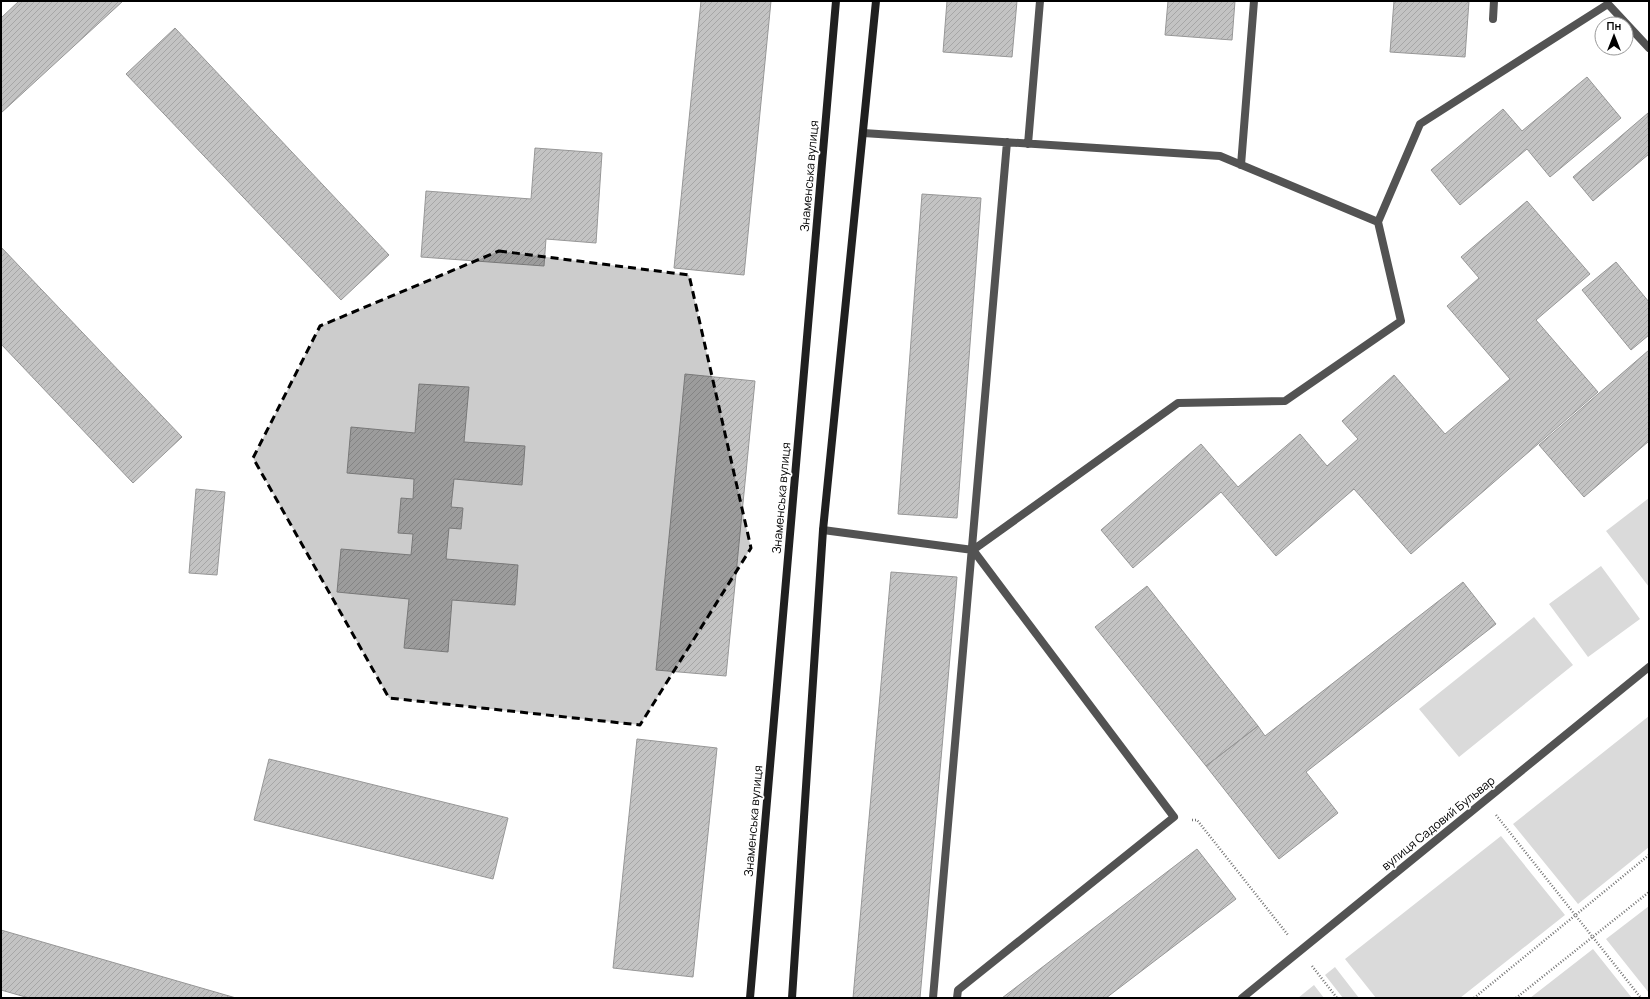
<svg xmlns="http://www.w3.org/2000/svg" width="1650" height="999" font-family="Manrope,sans-serif">
<style>
.grass{fill:#dadada}
.building{fill:url(#building-hatch);stroke:#979797}
.lines{fill:none;stroke-linecap:round;stroke-linejoin:round}
.path{stroke:#757575;stroke-width:2.5;stroke-dasharray:1 2;stroke-linecap:butt}
.lane{stroke:#535353;stroke-width:8}
.street{stroke:#535353;stroke-width:8}
.secondary{stroke:#202020;stroke-width:8}
.marked{fill:#000;fill-opacity:0.2;stroke:#000;stroke-width:3;stroke-dasharray:8 5;stroke-linejoin:round}
.labels{text-anchor:middle;dominant-baseline:central;stroke-width:3.5;stroke-linejoin:round;paint-order:stroke}
.street-label{font-size:12px;fill:#000;stroke:#fff}
</style>
<defs>
<pattern id="building-hatch" width="6" height="6" patternUnits="userSpaceOnUse"><rect width="6" height="6" fill="#c3c3c3"/><path d="M-1 1l2-2M0 6l6-6M5 7l2-2" fill="none" stroke="#a6a6a6"/></pattern>
</defs>
<rect width="100%" height="100%" fill="#fff"/>
<path class="grass" d="M 1649,498 L 1649,587 L 1606,531 Z
M 1601,566 L 1640,619 L 1588,657 L 1549,604 Z
M 1534,617 L 1573,665 L 1459,757 L 1419,709 Z
M 1649,716 L 1649,847 L 1578,904 L 1513,824 Z
M 1501,836 L 1565,915 L 1460,998 L 1376,998 L 1345,959 Z
M 1649,906 L 1649,993 L 1606,939 Z
M 1593,949 L 1632,998 L 1530,998 Z
M 1335,967 L 1359,998 L 1343,998 L 1325,975 Z
M 1314,985 L 1324,998 L 1298,998 Z"/>
<path class="building" d="M 19,1 L 123,1 L 1,113 L 1,18 Z
M 701,1 L 771,1 L 744,275 L 674,268 Z
M 947,1 L 1017,1 L 1012,57 L 943,52 Z
M 1168,1 L 1235,1 L 1232,40 L 1165,35 Z
M 1394,1 L 1469,1 L 1465,57 L 1390,52 Z
M 175,28 L 389,255 L 341,300 L 126,74 Z
M 1587,77 L 1621,118 L 1550,177 L 1527,149 L 1460,205 L 1431,170 L 1503,109 L 1522,131 Z
M 1648,113 L 1649,154 L 1593,201 L 1573,177 Z
M 535,148 L 602,153 L 596,243 L 546,239 L 544,266 L 421,257 L 426,191 L 531,199 Z
M 922,194 L 981,198 L 957,518 L 898,514 Z
M 1527,201 L 1590,274 L 1536,320 L 1598,392 L 1411,554 L 1354,489 L 1276,556 L 1221,492 L 1133,568 L 1101,530 L 1201,444 L 1238,487 L 1300,434 L 1327,466 L 1358,439 L 1342,421 L 1394,375 L 1445,434 L 1510,379 L 1447,306 L 1479,278 L 1461,257 Z
M 1,247 L 182,437 L 133,483 L 1,344 Z
M 1616,262 L 1649,302 L 1649,335 L 1631,350 L 1582,290 Z
M 1649,350 L 1649,441 L 1584,497 L 1539,445 Z
M 685,374 L 755,381 L 726,676 L 656,670 Z
M 419,384 L 469,387 L 464,442 L 525,446 L 522,485 L 454,479 L 451,507 L 463,508 L 461,529 L 449,528 L 446,559 L 518,565 L 515,605 L 452,600 L 448,652 L 404,648 L 409,599 L 337,592 L 341,549 L 411,555 L 413,534 L 398,533 L 401,498 L 413,499 L 414,479 L 347,473 L 351,427 L 415,433 Z
M 196,489 L 225,492 L 217,575 L 189,573 Z
M 891,572 L 957,577 L 920,998 L 853,998 Z
M 1463,582 L 1496,624 L 1306,772 L 1338,813 L 1279,859 L 1206,766 L 1258,726 L 1265,736 Z
M 1147,586 L 1258,726 L 1206,766 L 1095,627 Z
M 637,739 L 717,748 L 693,977 L 613,968 Z
M 269,759 L 508,818 L 493,879 L 254,820 Z
M 1197,849 L 1236,899 L 1106,998 L 1002,998 Z
M 1,930 L 236,998 L 29,998 L 1,990 Z"/>
<g class="lines">
<path class="path" d="M 1496,815 L 1641,998
M 1192,820 L 1197,820 L 1288,935
M 1312,966 L 1337,998
M 1474,998 L 1649,855
M 1516,998 L 1649,892"/>
<path class="lane" d="M 1493,19 L 1494,1
M 863,133 L 1220,156 L 1378,222 L 1420,124 L 1608,4 L 1649,48
M 1028,144 L 1040,1
M 1241,165 L 1254,1
M 823,530 L 973,550 L 1178,403 L 1285,401 L 1401,321 L 1378,222
M 933,998 L 1007,142
M 957,998 L 958,990 L 1174,817 L 973,550"/>
<path class="street" d="M 1242,998 L 1649,667"/>
<path class="secondary" d="M 750,998 L 836,1
M 792,998 L 823,530 L 876,1"/>
</g>
<path class="marked" d="M 499,251 L 689,275 L 751,548 L 640,725 L 389,698 L 253,458 L 320,326 Z"/>
<g class="labels">
<g class="street-label">
<text transform="translate(809 176) rotate(-85)">Знаменська вулиця</text>
<text transform="translate(781 498) rotate(-85)">Знаменська вулиця</text>
<text transform="translate(753 821) rotate(-85)">Знаменська вулиця</text>
<text transform="translate(1438 823) rotate(-39)">вулиця Садовий Бульвар</text>
</g>
</g>
<rect width="1650" height="999" fill="none" stroke="#000000" stroke-width="4"/>
<g transform="translate(1614 36)"><circle r="19" fill="#ffffff" stroke="#999999"/>
<path d="M0-3L7 15L0 10L-7 15Z" fill="#000000"/>
<text y="-6" font-size="11" font-weight="bold" text-anchor="middle" fill="#000000">Пн</text>
</g>
</svg>
